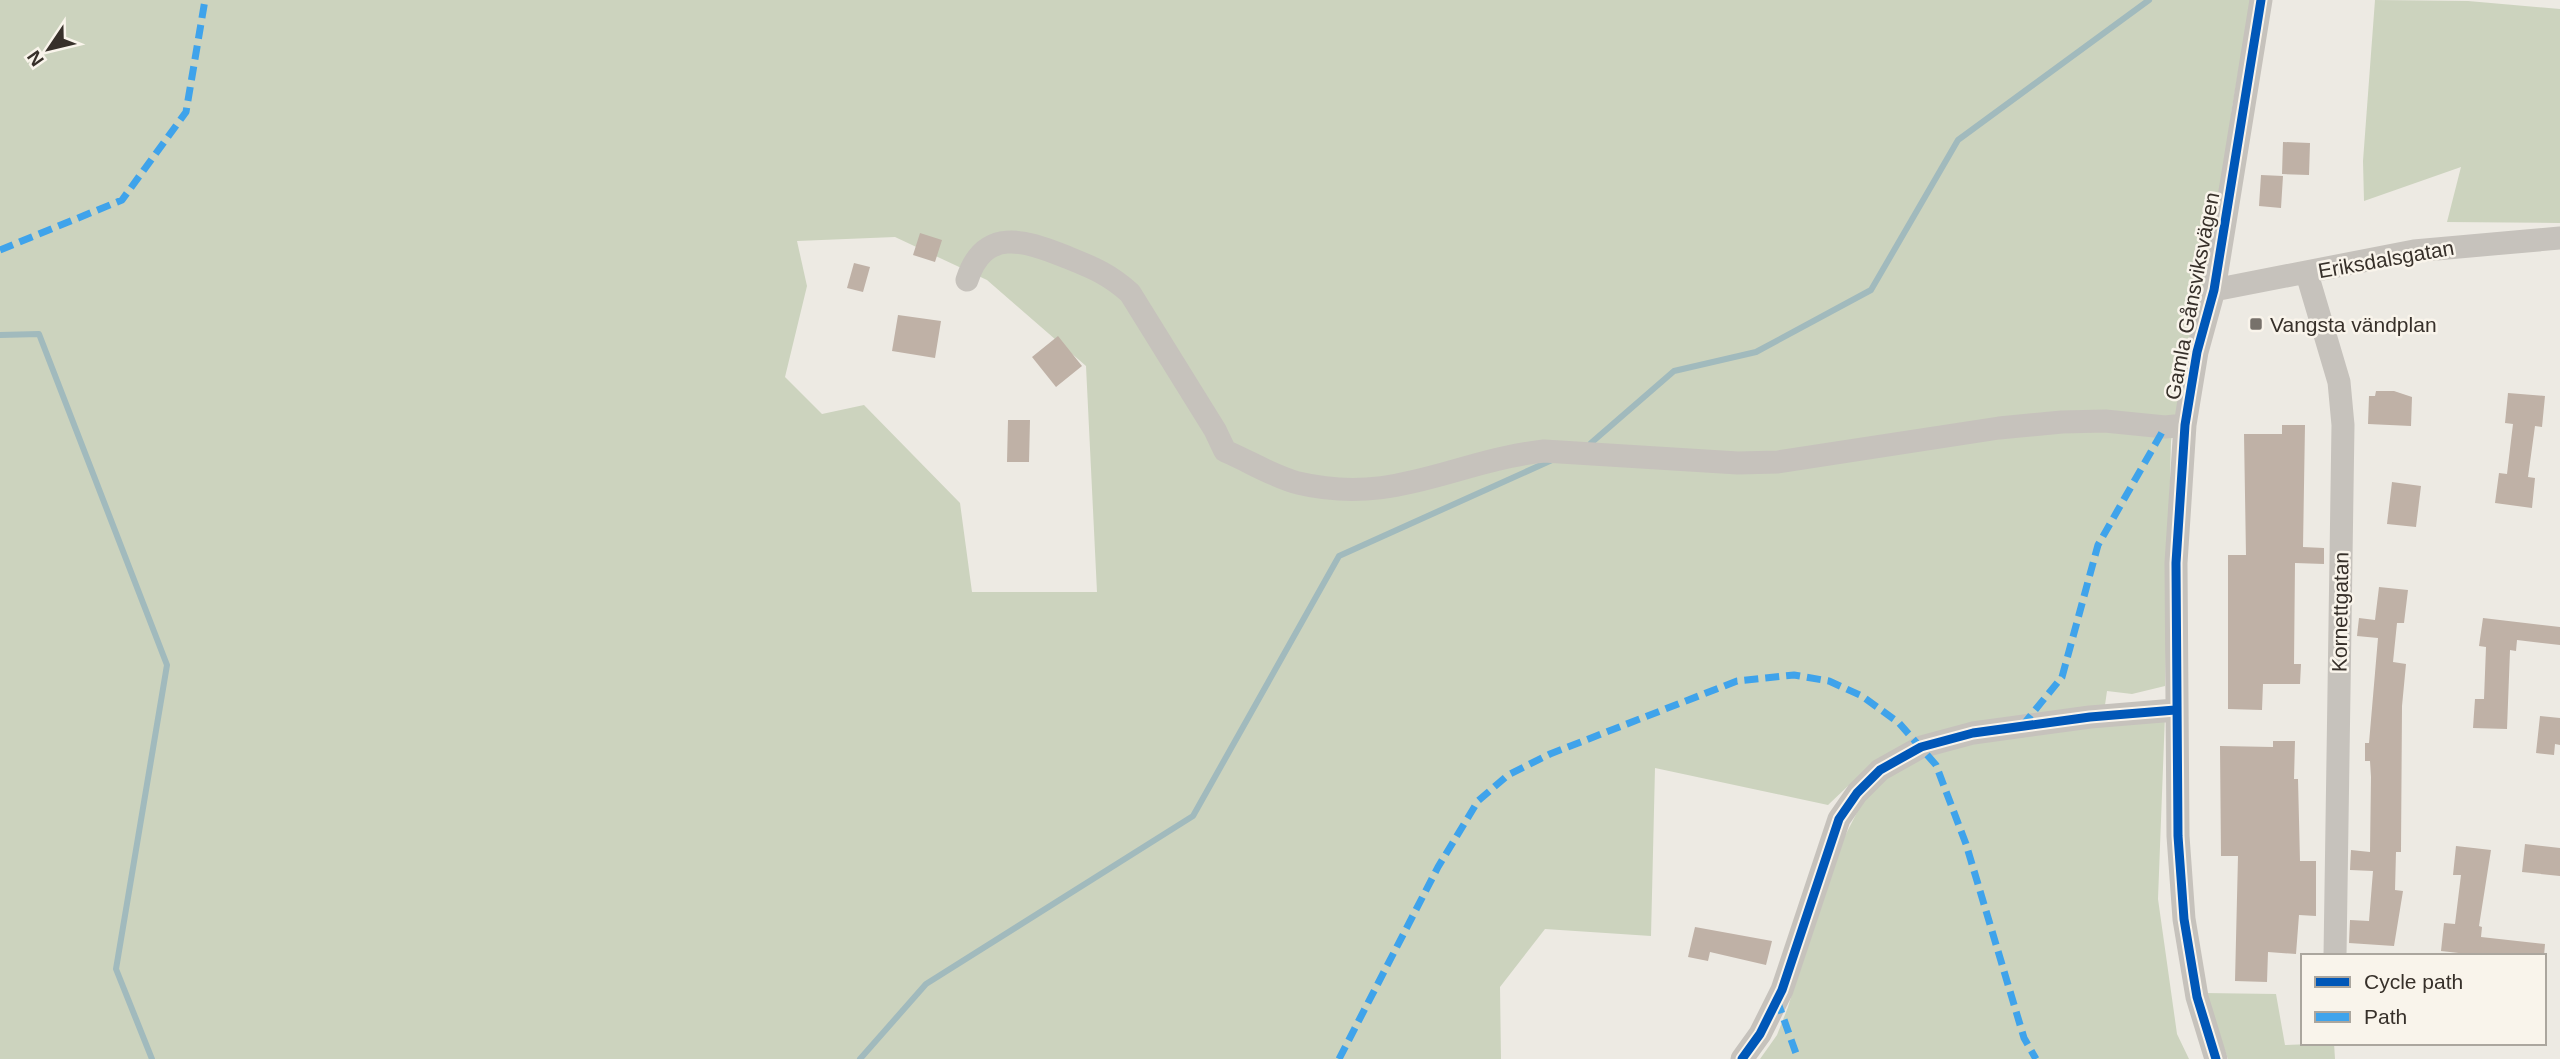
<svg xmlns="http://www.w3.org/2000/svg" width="2560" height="1059" font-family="Helvetica,sans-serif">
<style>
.green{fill:#ccd3be;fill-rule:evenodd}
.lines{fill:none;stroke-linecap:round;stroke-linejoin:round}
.stream{stroke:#a1babd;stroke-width:6}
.building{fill:#bfb1a6}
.minor{stroke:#c6c2bc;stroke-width:23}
.quiet{stroke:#3fa3eb;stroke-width:7;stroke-dasharray:14 7;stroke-linecap:butt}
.cycleway-casing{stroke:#f9f4eb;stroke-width:13}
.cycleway{stroke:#0057b8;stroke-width:9}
.poi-dot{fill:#77716b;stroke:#f9f4eb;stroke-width:2.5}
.labels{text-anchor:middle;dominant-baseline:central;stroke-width:5;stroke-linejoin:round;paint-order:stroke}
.street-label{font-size:21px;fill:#37302a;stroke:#f9f4eb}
.poi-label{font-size:21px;fill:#37302a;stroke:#f9f4eb;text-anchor:start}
</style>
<rect width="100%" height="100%" fill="#edeae3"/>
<path class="green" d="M 0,0 L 2251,0 L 2232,108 L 2216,239 L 2191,337 L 2171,441 L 2165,686 L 2132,694 L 2107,691 L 2104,712 L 2012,720 L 1848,786 L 1828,805 L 1655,768 L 1651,936 L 1545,929 L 1500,987 L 1501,1059 L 0,1059 ZM 895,237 L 987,280 L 1086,366 L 1097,592 L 972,592 L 960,503 L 864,405 L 822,414 L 785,377 L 807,286 L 797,241 Z
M 2375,0 L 2468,1 L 2560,9 L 2560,223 L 2447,222 L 2461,167 L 2364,201 L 2363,161 Z
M 2165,715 L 2158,899 L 2177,1034 L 2189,1059 L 1760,1059 L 1777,1035 L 1788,1007 L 1832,861 L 1867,793 L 1892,768 L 1955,744 Z
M 2204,993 L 2276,994 L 2285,1045 L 2334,1043 L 2335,1059 L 2228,1059 Z"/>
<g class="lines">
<path class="stream" d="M 0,335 L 39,334 L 167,665 L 116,969 L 152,1059
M 1591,443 L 1674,371 L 1756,352 L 1871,290 L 1958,140 L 2149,0
M 860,1059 L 926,984 L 1193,816 L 1339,556 L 1552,460"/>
</g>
<path class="building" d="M 2283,142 L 2310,143 L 2309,175 L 2282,174 Z
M 2261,175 L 2283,176 L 2281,208 L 2259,206 Z
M 920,233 L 942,240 L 935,262 L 913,255 Z
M 854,263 L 870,267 L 863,292 L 847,288 Z
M 898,315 L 941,321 L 935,358 L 892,351 Z
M 1058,336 L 1082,366 L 1056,387 L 1032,357 Z
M 2376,391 L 2394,391 L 2412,397 L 2411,426 L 2368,424 L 2369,396 L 2375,396 Z
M 2508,393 L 2545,396 L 2542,427 L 2535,426 L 2528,477 L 2535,478 L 2532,508 L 2495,503 L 2499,473 L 2507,474 L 2513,424 L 2505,423 Z
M 1008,420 L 1030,420 L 1029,462 L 1007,462 Z
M 2282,425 L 2305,425 L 2303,547 L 2324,548 L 2324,564 L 2295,563 L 2294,664 L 2301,664 L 2300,684 L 2263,684 L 2262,710 L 2228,709 L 2228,555 L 2246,555 L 2244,434 L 2282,434 Z
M 2392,482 L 2421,486 L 2416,527 L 2387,524 Z
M 2379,587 L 2408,590 L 2404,623 L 2397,623 L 2393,662 L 2406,664 L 2402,706 L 2401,852 L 2396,852 L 2395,890 L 2403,891 L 2394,946 L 2349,943 L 2350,920 L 2369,921 L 2373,871 L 2350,870 L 2351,850 L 2370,852 L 2371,777 L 2370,761 L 2365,761 L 2365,743 L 2369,743 L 2378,638 L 2357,636 L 2359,618 L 2375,620 Z
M 2483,618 L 2560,627 L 2560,645 L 2517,640 L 2516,651 L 2510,650 L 2507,729 L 2473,728 L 2475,699 L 2484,699 L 2486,647 L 2479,646 Z
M 2540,716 L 2560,718 L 2560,745 L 2555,744 L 2554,755 L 2536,753 Z
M 2273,741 L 2295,741 L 2294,779 L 2298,779 L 2300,861 L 2316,861 L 2316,916 L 2299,915 L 2296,954 L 2268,952 L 2267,982 L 2235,981 L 2238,856 L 2221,856 L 2220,746 L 2273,747 Z
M 2525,844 L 2560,848 L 2560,876 L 2522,872 Z
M 2456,846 L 2491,850 L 2479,926 L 2482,927 L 2481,937 L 2545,944 L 2544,956 L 2485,956 L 2441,951 L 2444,923 L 2455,924 L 2461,875 L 2453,875 Z
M 1695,927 L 1772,941 L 1766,965 L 1710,952 L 1708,961 L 1688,957 Z"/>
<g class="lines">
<path class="minor" d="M 2307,274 L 2339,382 L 2343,425 L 2335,956
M 967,280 C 984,227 1024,240 1064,256 C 1091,267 1108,273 1130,293 L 1215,430 L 1225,451 C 1249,461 1272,476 1298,483 C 1395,506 1453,461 1544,451 L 1738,463 L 1778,462 L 1999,428 L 2062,422 L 2105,421 L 2165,427 L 2185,425
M 2214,290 L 2414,251 L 2560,238
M 1742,1059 L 1760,1034 L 1782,990 L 1839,819 L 1857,793 L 1880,770 L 1921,747 L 1973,733 L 2090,717 L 2175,710
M 2216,1059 L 2197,997 L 2184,919 L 2178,836 L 2176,563 L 2185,425 L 2197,352 L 2214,290 L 2261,0"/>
<path class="quiet" d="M 0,250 L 122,200 L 186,112 L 205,0
M 2022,726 L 2062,677 L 2098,545 L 2165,427
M 1777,1000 L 1798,1059
M 1339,1059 L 1438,867 L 1478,801 L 1508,775 L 1550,754 L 1737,681 L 1794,675 L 1829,681 L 1862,696 L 1899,723 L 1936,765 L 1966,844 L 2024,1038 L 2036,1059"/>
<defs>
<path id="cycleway" d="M 1742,1059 L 1760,1034 L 1782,990 L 1839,819 L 1857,793 L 1880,770 L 1921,747 L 1973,733 L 2090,717 L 2175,710
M 2216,1059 L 2197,997 L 2184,919 L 2178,836 L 2176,563 L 2185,425 L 2197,352 L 2214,290 L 2261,0"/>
</defs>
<use href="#cycleway" class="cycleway-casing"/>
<use href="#cycleway" class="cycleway"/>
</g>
<rect class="poi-dot" x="2249" y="317" width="14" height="14" rx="3.5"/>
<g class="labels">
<g class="street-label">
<text transform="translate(2386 259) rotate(-10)">Eriksdalsgatan</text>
<text transform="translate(2192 296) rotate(-79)">Gamla Gånsviksvägen</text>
<text transform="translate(2340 612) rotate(-89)">Kornettgatan</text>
</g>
<g class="poi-label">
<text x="2270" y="324">Vangsta vändplan</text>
</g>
</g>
<rect x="2301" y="954" width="245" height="91" fill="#f9f4eb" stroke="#aba69e" stroke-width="2"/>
<rect x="2315" y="977" width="35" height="10" fill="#0057b8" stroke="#aba69e" stroke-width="2"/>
<text x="2364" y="989" font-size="21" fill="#37302a">Cycle path</text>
<rect x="2315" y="1012" width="35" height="10" fill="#3fa3eb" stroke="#aba69e" stroke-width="2"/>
<text x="2364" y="1024" font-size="21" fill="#37302a">Path</text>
<g transform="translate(49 49) rotate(235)" stroke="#f9f4eb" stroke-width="5" paint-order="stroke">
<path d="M0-5L12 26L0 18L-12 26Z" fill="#37302a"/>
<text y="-10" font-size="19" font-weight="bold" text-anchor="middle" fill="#37302a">N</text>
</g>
</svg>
